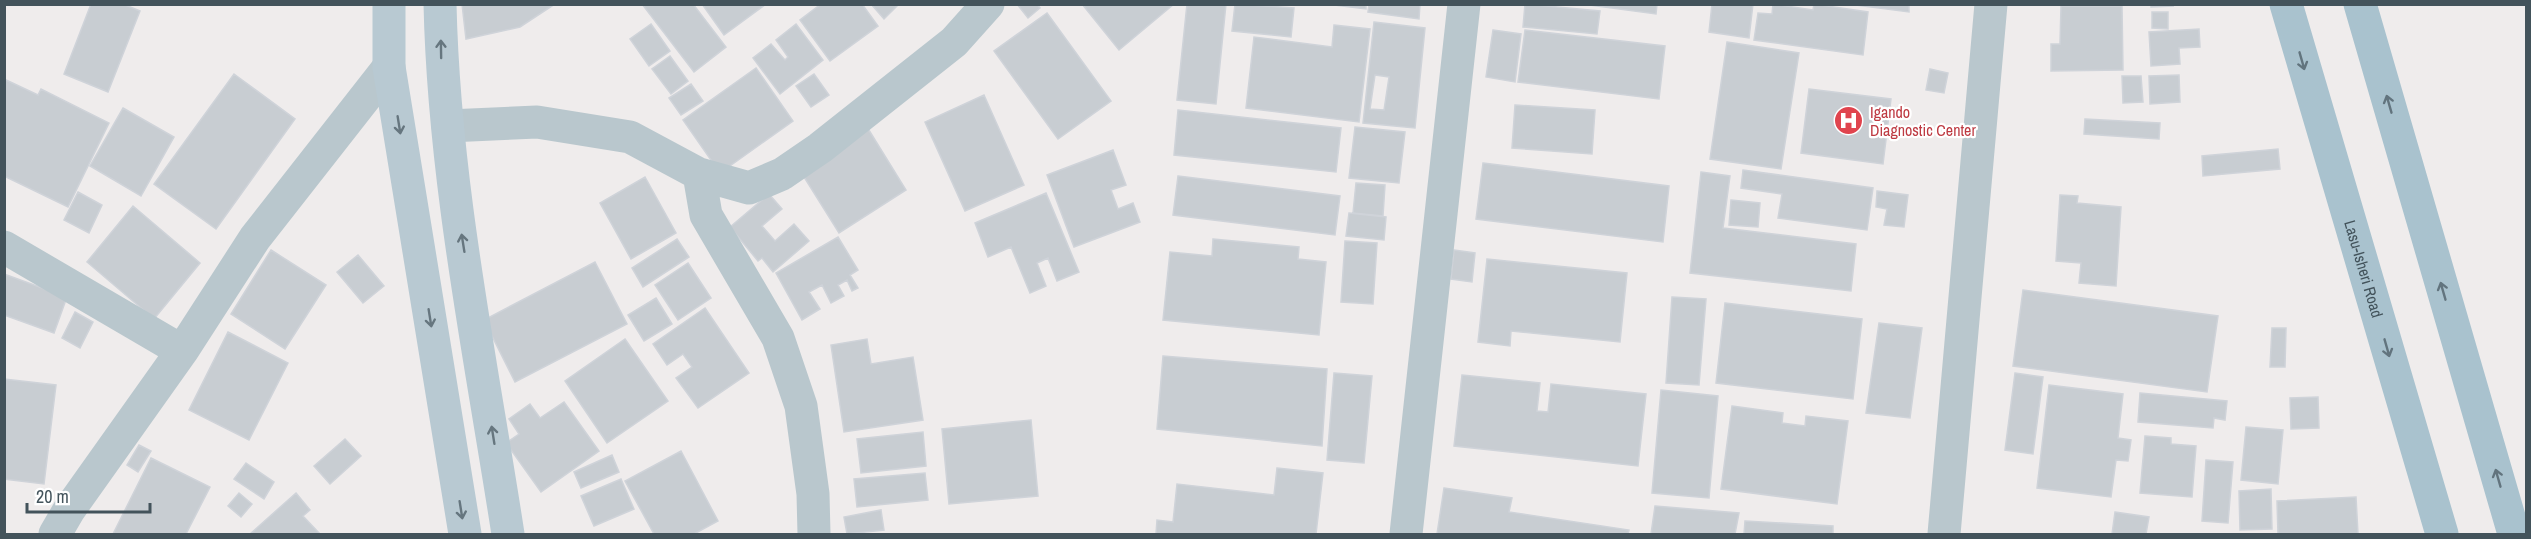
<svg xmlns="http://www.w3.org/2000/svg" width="2531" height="539" font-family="'Archivo Narrow',sans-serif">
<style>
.building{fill:#c8cdd2;stroke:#cfd3d9;stroke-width:1.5;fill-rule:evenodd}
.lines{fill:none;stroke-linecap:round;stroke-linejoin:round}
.minor{stroke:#b9c7cd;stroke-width:33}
.secondary{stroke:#b8c9d2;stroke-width:33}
.primary{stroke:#a9c2ce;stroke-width:33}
.oneway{stroke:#66767f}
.oneway2{stroke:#62747e}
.labels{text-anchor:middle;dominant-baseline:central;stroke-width:4.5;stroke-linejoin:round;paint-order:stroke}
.health-label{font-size:16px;fill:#be3a42;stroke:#fff;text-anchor:start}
.street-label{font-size:16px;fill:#43535b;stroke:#fff}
</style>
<rect width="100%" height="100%" fill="#efecec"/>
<path class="building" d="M 91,4 L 123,4 L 140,11 L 108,92 L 64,74 Z
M 462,4 L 555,4 L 520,27 L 466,39 Z
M 642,4 L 693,4 L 726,47 L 694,72 Z
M 702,4 L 766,4 L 724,35 Z
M 821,4 L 862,4 L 878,26 L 830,61 L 800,20 Z
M 871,4 L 899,4 L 884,19 Z
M 1017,4 L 1037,4 L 1040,8 L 1028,18 Z
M 1082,4 L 1174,4 L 1119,50 Z
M 1187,4 L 1226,4 L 1216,104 L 1177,100 Z
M 1235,4 L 1294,8 L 1291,37 L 1232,31 Z
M 1326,4 L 1366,4 L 1366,9 Z
M 1369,4 L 1420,4 L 1419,19 L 1368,12 Z
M 1525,4 L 1600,11 L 1597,34 L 1523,27 Z
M 1582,4 L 1657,4 L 1656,14 Z
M 1712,4 L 1753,4 L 1749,38 L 1709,32 Z
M 1773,4 L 1813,10 L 1814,4 L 1868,12 L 1863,55 L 1754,40 L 1758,13 L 1772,14 Z
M 1848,4 L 1909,4 L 1909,12 Z
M 2151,4 L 2172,4 L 2173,6 L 2151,7 Z
M 2061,6 L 2122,6 L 2123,70 L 2051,71 L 2051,44 L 2060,44 Z
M 2152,12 L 2168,12 L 2168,29 L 2152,28 Z
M 1047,13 L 1111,101 L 1058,139 L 994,51 Z
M 1374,22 L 1425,28 L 1415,128 L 1363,123 ZM 1375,75 L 1389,77 L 1384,110 L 1370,109 Z
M 651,24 L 670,51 L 649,66 L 630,39 Z
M 796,24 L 823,60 L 780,94 L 753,58 L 771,44 L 785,60 L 788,57 L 776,40 Z
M 1334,25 L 1370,29 L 1359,122 L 1246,108 L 1254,37 L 1332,47 Z
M 2199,29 L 2200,47 L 2179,48 L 2180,64 L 2151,66 L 2149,32 Z
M 1493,30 L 1521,34 L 1515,82 L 1486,77 Z
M 1525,30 L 1665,46 L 1659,99 L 1518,82 Z
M 1727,42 L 1799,53 L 1781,169 L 1710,159 Z
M 670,56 L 688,81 L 671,94 L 652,69 Z
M 756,68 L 793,121 L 720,173 L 683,120 Z
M 1930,69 L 1948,73 L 1944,93 L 1926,90 Z
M 234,74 L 295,119 L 216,229 L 154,184 Z
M 814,74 L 829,95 L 811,107 L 796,86 Z
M 2179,75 L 2180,102 L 2150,104 L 2149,76 Z
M 2122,76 L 2141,76 L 2143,102 L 2123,103 Z
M 4,79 L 38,95 L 41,89 L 109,123 L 68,207 L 4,176 Z
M 691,84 L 703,101 L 681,115 L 669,98 Z
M 1809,89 L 1891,99 L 1883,164 L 1801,153 Z
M 984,95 L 1024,185 L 965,211 L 925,122 Z
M 1515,105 L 1595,110 L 1592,154 L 1512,148 Z
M 123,108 L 174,137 L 141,196 L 90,166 Z
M 1178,110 L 1341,128 L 1336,172 L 1174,155 Z
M 2085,119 L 2160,123 L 2159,139 L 2084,134 Z
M 867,127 L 906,190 L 839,233 L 799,169 Z
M 1355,127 L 1405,132 L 1399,183 L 1349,178 Z
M 2278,149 L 2280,169 L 2203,176 L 2202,156 Z
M 1113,150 L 1126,185 L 1111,190 L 1118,209 L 1133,203 L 1140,222 L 1074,247 L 1047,175 Z
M 1483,163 L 1669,186 L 1663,242 L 1476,219 Z
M 1743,170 L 1873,188 L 1867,230 L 1778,218 L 1782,194 L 1741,188 Z
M 1701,172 L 1730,176 L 1723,228 L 1856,244 L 1851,291 L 1690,273 Z
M 1178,176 L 1340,196 L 1335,235 L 1173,215 Z
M 645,177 L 676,233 L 631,259 L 600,203 Z
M 1356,183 L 1385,185 L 1383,216 L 1353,213 Z
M 1877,191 L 1908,195 L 1904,227 L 1884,225 L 1887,209 L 1876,207 Z
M 78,192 L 102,205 L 89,233 L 64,220 Z
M 1046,193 L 1079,272 L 1057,281 L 1048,258 L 1037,263 L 1046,286 L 1030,293 L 1011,247 L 988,257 L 975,223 Z
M 769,194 L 782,209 L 762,226 L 775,241 L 794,224 L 809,241 L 773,272 L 762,258 L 758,261 L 730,227 Z
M 2060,195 L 2078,196 L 2077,203 L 2121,207 L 2116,286 L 2079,283 L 2081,263 L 2056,261 Z
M 1731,200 L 1760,203 L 1758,227 L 1729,225 Z
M 133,206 L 200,263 L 154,319 L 87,262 Z
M 1349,213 L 1386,217 L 1384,240 L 1346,236 Z
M 838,237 L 858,270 L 850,275 L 858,288 L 852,291 L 847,280 L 838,285 L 844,296 L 831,303 L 822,285 L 809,292 L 820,309 L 802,320 L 776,273 Z
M 677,239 L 689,257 L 643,287 L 632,268 Z
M 1213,239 L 1299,247 L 1298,259 L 1326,262 L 1319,335 L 1163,320 L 1170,252 L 1212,256 Z
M 1345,241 L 1377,243 L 1373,304 L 1341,302 Z
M 271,250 L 326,285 L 285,349 L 231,314 Z
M 1454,250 L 1475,253 L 1472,282 L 1451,279 Z
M 358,255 L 384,286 L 363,303 L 337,272 Z
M 1487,259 L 1627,273 L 1620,342 L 1511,331 L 1510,346 L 1478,342 Z
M 595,262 L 627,324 L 515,382 L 484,320 Z
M 688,263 L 711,298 L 678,320 L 655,285 Z
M 4,274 L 67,297 L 54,333 L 4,315 Z
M 2023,290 L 2218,316 L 2207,392 L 2013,366 Z
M 1672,297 L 1706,299 L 1699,385 L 1666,383 Z
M 656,298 L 672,324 L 644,341 L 628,315 Z
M 1725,303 L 1862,319 L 1853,399 L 1716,383 Z
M 705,308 L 749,373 L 698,408 L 676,378 L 692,367 L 683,354 L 667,365 L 653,344 Z
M 75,312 L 93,322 L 80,348 L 62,338 Z
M 1879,323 L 1922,328 L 1910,418 L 1866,413 Z
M 2272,328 L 2286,328 L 2285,367 L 2270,367 Z
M 228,332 L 288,363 L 249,440 L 189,410 Z
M 625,339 L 668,401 L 607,443 L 565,381 Z
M 867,339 L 871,364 L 913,357 L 923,420 L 844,432 L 831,345 Z
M 1163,356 L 1327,369 L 1322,446 L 1157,429 Z
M 1334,373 L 1372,376 L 1364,463 L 1327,460 Z
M 2015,373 L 2043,377 L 2033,454 L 2005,450 Z
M 1462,375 L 1540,383 L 1537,411 L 1548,412 L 1551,384 L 1646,394 L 1638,466 L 1454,446 Z
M 4,379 L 56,385 L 44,484 L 4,479 Z
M 2049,385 L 2123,394 L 2118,438 L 2131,440 L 2128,461 L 2116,460 L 2111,497 L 2037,488 Z
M 1661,390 L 1718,396 L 1709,498 L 1652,493 Z
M 2140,393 L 2227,401 L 2225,420 L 2214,418 L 2213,428 L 2138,422 Z
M 2318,397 L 2319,428 L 2291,429 L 2290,398 Z
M 564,402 L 599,451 L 541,492 L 506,443 L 519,434 L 509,419 L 530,404 L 540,418 Z
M 1732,406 L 1783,413 L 1782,423 L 1805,426 L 1806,416 L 1848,421 L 1837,504 L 1721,489 Z
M 1031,420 L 1038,496 L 949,504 L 942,429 Z
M 2246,427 L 2283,430 L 2278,484 L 2241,480 Z
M 923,432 L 926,466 L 861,473 L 857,439 Z
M 2145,436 L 2171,438 L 2171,444 L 2196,446 L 2192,497 L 2140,493 Z
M 345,439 L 361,456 L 330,484 L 314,466 Z
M 139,445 L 151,451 L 138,472 L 127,465 Z
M 681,451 L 718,521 L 694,534 L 654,534 L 625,481 Z
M 612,455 L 619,472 L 581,488 L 574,472 Z
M 151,458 L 210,487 L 186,534 L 113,534 Z
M 2206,460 L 2233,462 L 2228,523 L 2202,521 Z
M 246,463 L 274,482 L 264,499 L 234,479 Z
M 1277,468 L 1323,473 L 1316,534 L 1156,534 L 1157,520 L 1173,522 L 1177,484 L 1274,495 Z
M 925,473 L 928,500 L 857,507 L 854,479 Z
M 621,479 L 634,509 L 594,526 L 581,496 Z
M 1444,488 L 1512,498 L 1509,512 L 1629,530 L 1628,534 L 1437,534 Z
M 2271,489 L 2272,529 L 2240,530 L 2239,491 Z
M 239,493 L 252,504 L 241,517 L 228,506 Z
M 296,493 L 310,510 L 303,516 L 320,534 L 250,534 Z
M 2356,497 L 2358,534 L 2278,534 L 2277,501 Z
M 1655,506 L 1739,513 L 1735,534 L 1651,534 Z
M 881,510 L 884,530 L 847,534 L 844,517 Z
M 2115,512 L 2149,517 L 2146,534 L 2112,534 Z
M 1745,521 L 1833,526 L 1833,534 L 1744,534 Z"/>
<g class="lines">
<path class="minor" d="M 448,126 L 537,122 L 630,137 L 699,174 L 749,188 L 782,174 L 820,148 L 954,42 L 988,4
M 699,174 L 706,215 L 778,338 L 801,406 L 813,494 L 814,534
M 4,247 L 182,351
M 55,534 L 69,510 L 182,351 L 255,238 L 389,67
M 1406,534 L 1464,4
M 1944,534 L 1991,4"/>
<path class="secondary" d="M 389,4 L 389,67 L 465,534
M 440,4 C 444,182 481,359 508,534"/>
<g class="primary">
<path id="s1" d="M 2286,4 L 2442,534"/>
<path d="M 2360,4 L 2514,534"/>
</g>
</g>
<defs><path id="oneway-shaft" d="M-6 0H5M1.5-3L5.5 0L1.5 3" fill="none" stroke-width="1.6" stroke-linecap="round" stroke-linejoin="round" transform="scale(1.5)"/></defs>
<g class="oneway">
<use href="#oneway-shaft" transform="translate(441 49) rotate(-91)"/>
<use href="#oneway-shaft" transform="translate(399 125) rotate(81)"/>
<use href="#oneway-shaft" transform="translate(463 243) rotate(-99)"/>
<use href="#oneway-shaft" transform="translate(430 318) rotate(81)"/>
<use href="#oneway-shaft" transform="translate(493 435) rotate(-99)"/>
<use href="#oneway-shaft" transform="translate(461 510) rotate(81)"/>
</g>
<g class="oneway2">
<use href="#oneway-shaft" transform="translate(2302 61) rotate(74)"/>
<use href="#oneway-shaft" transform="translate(2389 104) rotate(-106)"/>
<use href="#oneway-shaft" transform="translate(2443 291) rotate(-106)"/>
<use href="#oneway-shaft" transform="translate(2387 348) rotate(74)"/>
<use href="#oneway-shaft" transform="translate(2498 478) rotate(-106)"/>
</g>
<defs>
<symbol id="hospital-disc" viewBox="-11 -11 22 22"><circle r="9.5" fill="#e0444e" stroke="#fff"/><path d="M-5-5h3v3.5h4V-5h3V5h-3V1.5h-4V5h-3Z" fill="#fff"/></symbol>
</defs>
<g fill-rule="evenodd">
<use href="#hospital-disc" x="1832" y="104" width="33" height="33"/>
</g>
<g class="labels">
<g class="health-label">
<text x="1870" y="112">Igando<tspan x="1870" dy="18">Diagnostic Center</tspan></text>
</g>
<g class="street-label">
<text stroke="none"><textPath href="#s1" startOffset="276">Lasu-Isheri Road</textPath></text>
</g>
</g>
<rect width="2531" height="539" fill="none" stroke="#43535b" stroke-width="12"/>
<path d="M27 503v9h123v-9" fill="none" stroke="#43535b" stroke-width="3"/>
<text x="36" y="503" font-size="18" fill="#43535b" stroke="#ffffff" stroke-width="4.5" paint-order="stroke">20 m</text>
</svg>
